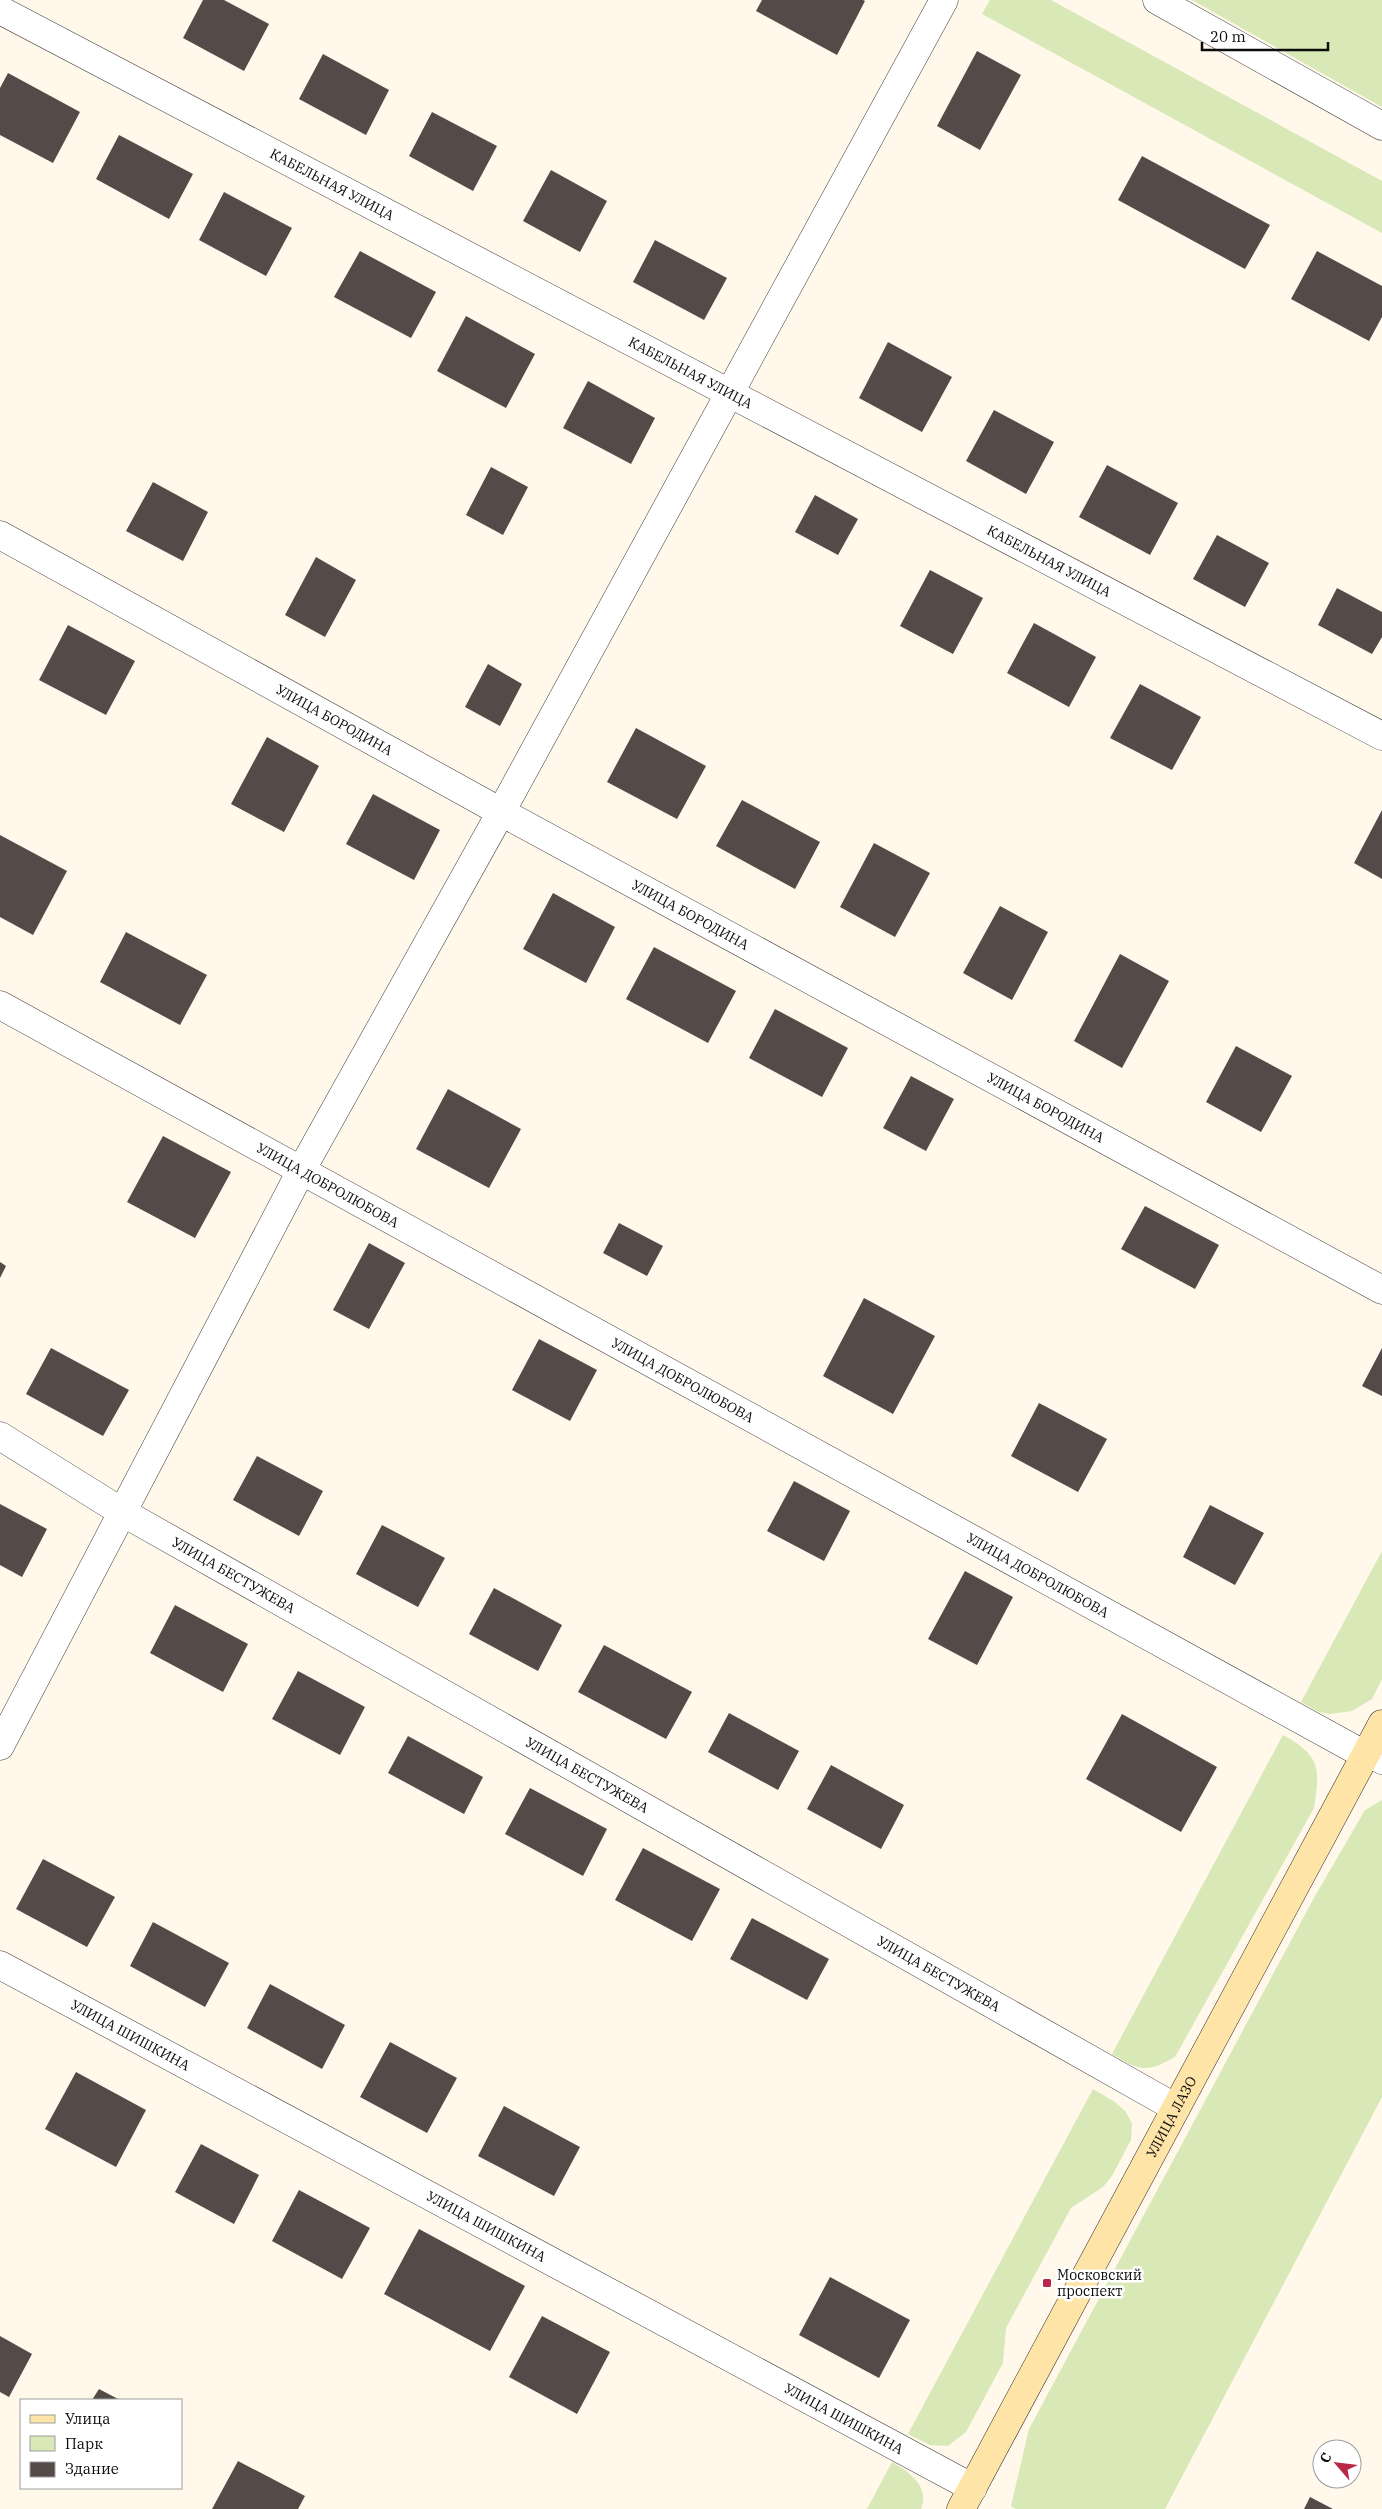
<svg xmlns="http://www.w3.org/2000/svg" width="1382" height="2509" font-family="'IBM Plex Serif',serif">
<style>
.green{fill:#d8e8b6}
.building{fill:#544b49}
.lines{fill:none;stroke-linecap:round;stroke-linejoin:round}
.service-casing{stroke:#3f3f3f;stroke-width:20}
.minor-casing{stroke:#3f3f3f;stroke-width:29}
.tertiary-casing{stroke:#3f3f3f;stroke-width:29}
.secondary-casing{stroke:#2e2e2e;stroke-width:29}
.service{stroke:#fff;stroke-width:19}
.minor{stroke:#fff;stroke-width:28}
.tertiary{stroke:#fff;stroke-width:28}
.secondary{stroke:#fee5a7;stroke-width:28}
.poi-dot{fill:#b92747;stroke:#fff;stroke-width:2}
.labels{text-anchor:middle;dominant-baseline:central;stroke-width:5;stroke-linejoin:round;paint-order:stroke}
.street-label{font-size:14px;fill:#0c0c0c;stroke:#fff}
.poi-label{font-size:14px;fill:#0c0c0c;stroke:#fff;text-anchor:start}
</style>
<rect width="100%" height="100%" fill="#fff8eb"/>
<path class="green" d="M 990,0 L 1051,0 L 1382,181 L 1382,233 L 982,14 Z
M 1192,0 L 1382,0 L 1382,107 Z
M 1382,1551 L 1382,1679 L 1372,1699 L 1352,1711 L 1330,1714 L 1319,1712 L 1301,1702 Z
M 1283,1735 C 1321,1756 1320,1768 1314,1808 L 1175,2057 C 1147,2073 1139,2071 1112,2054 Z
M 1382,1800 L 1382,2097 L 1165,2509 L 1016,2509 L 1011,2506 L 1029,2429 L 1315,1896 L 1365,1810 Z
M 1093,2089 L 1115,2102 L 1126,2112 L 1132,2124 L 1131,2140 L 1112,2176 L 1103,2187 L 1071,2208 L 1006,2328 L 1003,2363 L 966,2432 L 948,2446 L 930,2445 L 908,2434 Z
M 892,2462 C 909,2472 930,2486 921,2509 L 867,2509 Z"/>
<path class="building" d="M 203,0 L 224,0 L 269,24 L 244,71 L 183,38 Z
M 762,0 L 863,0 L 865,1 L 837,55 L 756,11 Z
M 977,51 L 1021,75 L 980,150 L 937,126 Z
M 323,54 L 389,90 L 366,135 L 299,99 Z
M 8,73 L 80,112 L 53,163 L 0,135 L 0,88 Z
M 432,112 L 497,146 L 473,191 L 409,156 Z
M 119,135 L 193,174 L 169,219 L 96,179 Z
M 1142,156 L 1270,225 L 1245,269 L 1118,200 Z
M 551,170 L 607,201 L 580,252 L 523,221 Z
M 224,192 L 292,228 L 266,276 L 199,240 Z
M 655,240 L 727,278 L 704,320 L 633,282 Z
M 360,251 L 436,292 L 411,338 L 334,297 Z
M 1317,251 L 1382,286 L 1382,317 L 1369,341 L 1291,299 Z
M 466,316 L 535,354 L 506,408 L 437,371 Z
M 888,342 L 952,377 L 922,432 L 859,398 Z
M 588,381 L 655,418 L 631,464 L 563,428 Z
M 994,410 L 1054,442 L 1026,494 L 966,461 Z
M 1107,465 L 1178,503 L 1150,555 L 1079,517 Z
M 491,467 L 528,487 L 503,535 L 466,515 Z
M 153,482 L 208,512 L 183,561 L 126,531 Z
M 815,495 L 858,519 L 838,555 L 795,532 Z
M 1217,535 L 1269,563 L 1245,607 L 1193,579 Z
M 316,557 L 356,580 L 325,637 L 285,615 Z
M 930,570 L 983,598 L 953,654 L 900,626 Z
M 1337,588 L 1382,612 L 1382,637 L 1372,654 L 1318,625 Z
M 1034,623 L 1096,657 L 1069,707 L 1007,673 Z
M 68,625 L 135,661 L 106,715 L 39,680 Z
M 488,664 L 522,684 L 500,726 L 465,707 Z
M 1140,684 L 1201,717 L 1172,770 L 1110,738 Z
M 636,728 L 706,766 L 677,819 L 607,782 Z
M 267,737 L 319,766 L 284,832 L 231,804 Z
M 373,794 L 440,830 L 414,880 L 346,844 Z
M 742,800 L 820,842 L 795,889 L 716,846 Z
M 1382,810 L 1382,879 L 1354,863 Z
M 0,835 L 67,871 L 33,935 L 0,917 Z
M 874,843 L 930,873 L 895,937 L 840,907 Z
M 553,893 L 615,927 L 586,983 L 523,949 Z
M 1000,906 L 1048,932 L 1012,1000 L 963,973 Z
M 126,932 L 207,975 L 180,1025 L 100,982 Z
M 654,947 L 736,991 L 708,1043 L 626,999 Z
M 1120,954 L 1169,981 L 1122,1068 L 1074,1041 Z
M 775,1009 L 848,1048 L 822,1097 L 749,1058 Z
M 1236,1046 L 1292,1076 L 1261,1132 L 1206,1102 Z
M 911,1076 L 954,1099 L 926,1151 L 883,1128 Z
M 448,1089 L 521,1129 L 489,1188 L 416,1149 Z
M 163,1136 L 231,1172 L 195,1238 L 127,1202 Z
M 1145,1206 L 1219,1245 L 1195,1289 L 1121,1249 Z
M 619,1223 L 663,1246 L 647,1276 L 603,1253 Z
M 369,1243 L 405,1263 L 369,1329 L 333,1310 Z
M 0,1262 L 6,1266 L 0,1278 Z
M 864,1298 L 935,1336 L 893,1414 L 823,1376 Z
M 539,1339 L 597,1370 L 570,1421 L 512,1390 Z
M 51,1348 L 129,1390 L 103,1436 L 26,1394 Z
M 1382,1348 L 1382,1396 L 1362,1386 Z
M 1039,1403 L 1107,1439 L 1078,1492 L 1011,1456 Z
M 257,1456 L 323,1491 L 299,1536 L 233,1500 Z
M 794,1481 L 850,1511 L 824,1561 L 767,1531 Z
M 0,1504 L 47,1529 L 22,1577 L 0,1565 Z
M 1210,1505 L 1264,1533 L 1235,1585 L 1183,1557 Z
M 382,1525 L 445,1558 L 418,1607 L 356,1574 Z
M 965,1571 L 1013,1597 L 977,1665 L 928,1639 Z
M 494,1588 L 562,1625 L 538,1671 L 469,1634 Z
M 175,1605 L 248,1644 L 223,1692 L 150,1653 Z
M 604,1645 L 692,1692 L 666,1739 L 578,1692 Z
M 298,1671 L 365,1707 L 340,1755 L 272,1719 Z
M 729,1713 L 799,1751 L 778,1790 L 708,1752 Z
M 1122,1714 L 1217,1767 L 1181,1832 L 1086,1779 Z
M 408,1736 L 483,1777 L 464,1814 L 388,1773 Z
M 831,1765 L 904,1805 L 881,1849 L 807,1809 Z
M 530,1788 L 607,1829 L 583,1876 L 505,1834 Z
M 643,1848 L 720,1889 L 692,1941 L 615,1900 Z
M 43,1859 L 115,1897 L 87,1947 L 16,1909 Z
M 752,1918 L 829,1959 L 807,2000 L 730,1959 Z
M 153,1922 L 229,1963 L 205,2007 L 130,1966 Z
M 270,1984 L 345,2025 L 322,2069 L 247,2028 Z
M 390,2042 L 457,2078 L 427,2133 L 360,2097 Z
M 76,2072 L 146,2110 L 116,2167 L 45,2129 Z
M 504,2106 L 580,2147 L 554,2196 L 478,2156 Z
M 201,2144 L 259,2175 L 234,2224 L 175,2192 Z
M 299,2190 L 370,2228 L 342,2279 L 272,2241 Z
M 419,2229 L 525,2286 L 490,2351 L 384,2294 Z
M 830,2277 L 910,2320 L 879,2378 L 799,2335 Z
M 542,2316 L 610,2352 L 577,2414 L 509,2377 Z
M 0,2336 L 32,2354 L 9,2397 L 0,2392 Z
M 99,2389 L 120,2400 L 92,2400 Z
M 238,2461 L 305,2496 L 298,2509 L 212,2509 Z
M 1310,2497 L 1333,2509 L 1304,2509 Z"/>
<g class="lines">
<defs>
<path id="service" d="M 1365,1755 L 1382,1765"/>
<g id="minor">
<path id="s1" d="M 0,10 L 1382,736"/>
<path id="s2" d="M 0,535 L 501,812 L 1382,1290"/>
<path id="s3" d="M 0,1005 L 1365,1755"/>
<path id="s4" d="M 0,1436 L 122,1512 L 1176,2108"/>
<path d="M 0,1746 L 302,1169 L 501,812 L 944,0"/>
<path id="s5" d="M 0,1965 L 973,2488"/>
</g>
<path id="tertiary" d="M 1157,0 L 1382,126"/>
<g id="secondary">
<path id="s6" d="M 961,2509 L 1382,1724"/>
</g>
</defs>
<use href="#service" class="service-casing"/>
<use href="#minor" class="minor-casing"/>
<use href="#tertiary" class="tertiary-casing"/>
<use href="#secondary" class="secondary-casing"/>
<use href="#service" class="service"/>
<use href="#minor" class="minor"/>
<use href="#tertiary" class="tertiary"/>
<use href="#secondary" class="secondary"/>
</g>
<rect class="poi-dot" x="1042" y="2278" width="10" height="10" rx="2.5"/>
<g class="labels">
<g class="street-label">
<text stroke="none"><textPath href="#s1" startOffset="375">КАБЕЛЬНАЯ УЛИЦА</textPath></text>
<text stroke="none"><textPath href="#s1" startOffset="780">КАБЕЛЬНАЯ УЛИЦА</textPath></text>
<text stroke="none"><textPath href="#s1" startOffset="1185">КАБЕЛЬНАЯ УЛИЦА</textPath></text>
<text stroke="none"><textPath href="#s2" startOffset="382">УЛИЦА БОРОДИНА</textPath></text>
<text stroke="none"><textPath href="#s2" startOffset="788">УЛИЦА БОРОДИНА</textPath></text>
<text stroke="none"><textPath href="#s2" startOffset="1192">УЛИЦА БОРОДИНА</textPath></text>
<text stroke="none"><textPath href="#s3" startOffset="374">УЛИЦА ДОБРОЛЮБОВА</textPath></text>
<text stroke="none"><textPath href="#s3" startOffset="779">УЛИЦА ДОБРОЛЮБОВА</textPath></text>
<text stroke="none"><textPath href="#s3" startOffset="1184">УЛИЦА ДОБРОЛЮБОВА</textPath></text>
<text stroke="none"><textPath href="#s4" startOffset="272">УЛИЦА БЕСТУЖЕВА</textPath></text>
<text stroke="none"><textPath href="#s4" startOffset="678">УЛИЦА БЕСТУЖЕВА</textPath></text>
<text stroke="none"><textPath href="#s4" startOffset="1082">УЛИЦА БЕСТУЖЕВА</textPath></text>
<text stroke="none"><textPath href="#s5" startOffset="148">УЛИЦА ШИШКИНА</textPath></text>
<text stroke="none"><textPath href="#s6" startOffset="445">УЛИЦА ЛАЗО</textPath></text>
<text stroke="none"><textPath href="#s5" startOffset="552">УЛИЦА ШИШКИНА</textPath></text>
<text stroke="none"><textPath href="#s5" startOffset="958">УЛИЦА ШИШКИНА</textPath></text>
</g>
<g class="poi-label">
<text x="1057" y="2275">Московский<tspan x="1057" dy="16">проспект</tspan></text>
</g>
</g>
<rect x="20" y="2399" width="162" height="90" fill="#ffffff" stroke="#9e9e9e"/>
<rect x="30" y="2415" width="25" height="8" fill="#fee5a7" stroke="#9e9e9e"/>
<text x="65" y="2424" font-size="15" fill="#0c0c0c">Улица</text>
<rect x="30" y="2436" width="25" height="15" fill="#d8e8b6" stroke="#9e9e9e"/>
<text x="65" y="2449" font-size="15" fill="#0c0c0c">Парк</text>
<rect x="30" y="2462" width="25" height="15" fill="#544b49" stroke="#9e9e9e"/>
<text x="65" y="2474" font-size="15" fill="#0c0c0c">Здание</text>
<g transform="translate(1337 2464) rotate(298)"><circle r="24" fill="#ffffff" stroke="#9e9e9e"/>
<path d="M0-4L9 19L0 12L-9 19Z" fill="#b92747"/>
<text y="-8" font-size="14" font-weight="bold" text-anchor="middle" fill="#0c0c0c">С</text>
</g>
<path d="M1202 42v8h126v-8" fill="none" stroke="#0c0c0c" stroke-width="2.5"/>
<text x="1210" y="42" font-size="15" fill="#0c0c0c" stroke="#ffffff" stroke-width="4" paint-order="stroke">20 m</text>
</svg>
